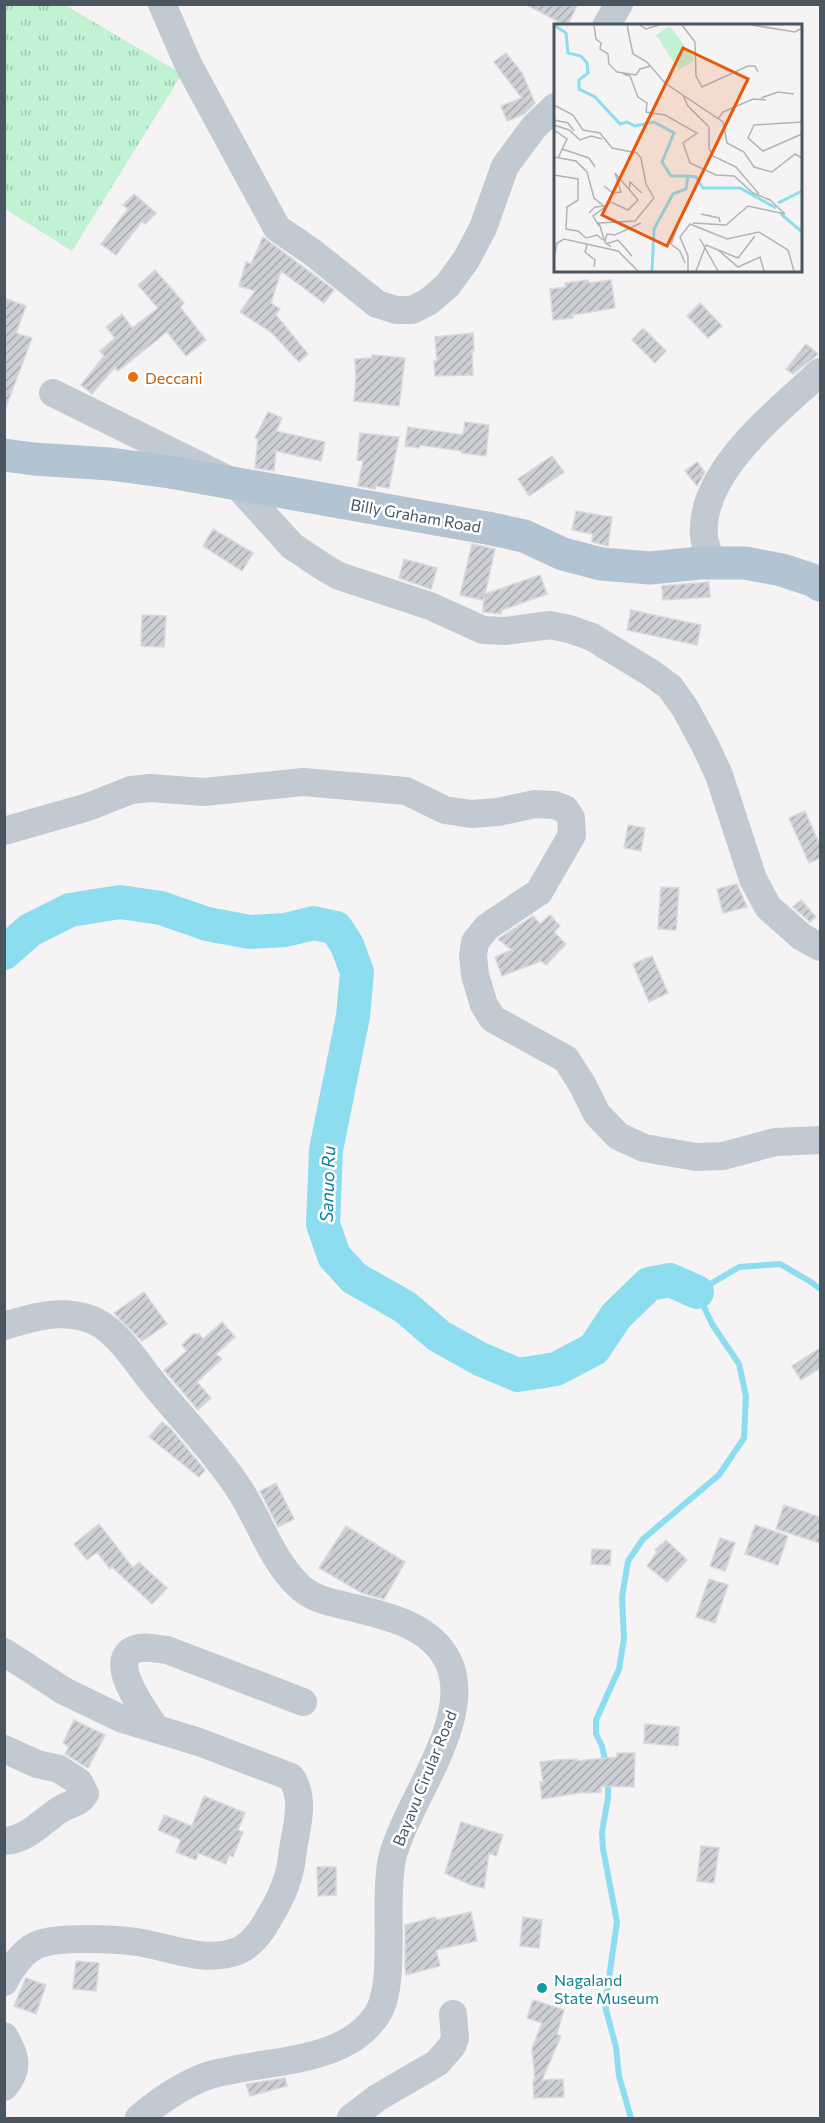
<svg xmlns="http://www.w3.org/2000/svg" width="825" height="2123" font-family="Commissioner,sans-serif">
<style>
.grass{fill:url(#grass-tufts)}
.lines{fill:none;stroke-linecap:round;stroke-linejoin:round}
.stream{stroke:#8dddf0;stroke-width:6}
.river{stroke:#8dddf0;stroke-width:34}
.building{fill:url(#building-hatch);stroke:#d7d9de;stroke-width:1.5}
.minor{stroke:#c1cad2;stroke-width:28}
.major{stroke:#b2c3d2;stroke-width:33}
.food-dot{fill:#e8710a;stroke:#fff;stroke-width:2}
.culture-dot{fill:#0f9aa8;stroke:#fff;stroke-width:2}
.labels{text-anchor:middle;dominant-baseline:central;stroke-width:5;stroke-linejoin:round;paint-order:stroke}
.food-label{font-size:16px;fill:#c56008;stroke:#fff;text-anchor:start}
.street-label{font-size:16px;fill:#495662;stroke:#fff}
.culture-label{font-size:16px;fill:#0d838f;stroke:#fff;text-anchor:start}
.water-label{font-size:18px;font-style:italic;fill:#08819e;stroke:#fff}
.inset-river{fill:none;stroke:#8dddf0;stroke-width:3}
.inset-road{fill:none;stroke:#b0b4b9;stroke-width:1.5}
.view{fill:#e8590c;fill-opacity:0.15;stroke:#e8590c;stroke-width:3}
.inset-edge{fill:none;stroke:#495662;stroke-width:3}
</style>
<defs>
<pattern id="grass-tufts" width="24" height="20" patternUnits="userSpaceOnUse" patternTransform="scale(1.5)"><rect width="24" height="20" fill="#c2f2d4"/><path d="M3 7l-1-3M5 7V3M7 7l1-3M15 17l-1-3M17 17v-4M19 17l1-3" fill="none" stroke="#a0c7af"/></pattern>
<pattern id="building-hatch" width="6" height="6" patternUnits="userSpaceOnUse" patternTransform="scale(1.5)"><rect width="6" height="6" fill="#cdcfd5"/><path d="M-1 1l2-2M0 6l6-6M5 7l2-2" fill="none" stroke="#a8abb0"/></pattern>
</defs>
<rect width="100%" height="100%" fill="#f5f3f3"/>
<path class="grass" d="M 4,5 L 65,5 L 182,74 L 72,251 L 5,209 Z"/>
<g class="lines">
<path class="stream" d="M 606,1764 L 602,1746 L 596,1734 L 596,1720 L 619,1669 L 624,1639 L 622,1597 L 628,1561 L 643,1539 L 719,1475 L 744,1438 L 746,1396 L 739,1364 L 712,1324 L 697,1292 L 739,1267 L 780,1264 L 811,1282 L 820,1289
M 608,1780 L 608,1798 L 602,1832 L 603,1849 L 617,1922 L 605,2006 L 616,2047 L 619,2076 L 631,2118"/>
<path class="river" d="M 4,953 L 30,930 L 70,910 L 120,902 L 161,908 L 207,924 L 250,932 L 285,930 L 314,923 L 336,928 L 347,945 L 357,972 L 353,1016 L 326,1150 L 323,1224 L 334,1256 L 354,1278 L 405,1307 L 439,1336 L 480,1359 L 518,1375 L 556,1369 L 594,1349 L 616,1316 L 649,1284 L 670,1280 L 697,1292"/>
</g>
<path class="building" d="M 525,4 L 578,4 L 567,26 Z
M 506,53 L 522,73 L 535,103 L 524,114 L 507,121 L 501,106 L 522,98 L 494,62 Z
M 134,194 L 156,213 L 145,224 L 142,221 L 116,255 L 101,244 L 128,209 L 123,205 Z
M 263,237 L 334,290 L 324,303 L 281,271 L 271,303 L 280,309 L 276,315 L 308,354 L 299,362 L 271,332 L 240,312 L 255,291 L 239,286 L 246,262 L 251,264 Z
M 155,270 L 184,303 L 180,307 L 206,340 L 186,356 L 167,332 L 118,371 L 115,367 L 92,394 L 81,385 L 104,356 L 100,351 L 115,338 L 106,327 L 122,314 L 132,328 L 158,308 L 138,285 Z
M 588,280 L 589,283 L 611,280 L 615,308 L 572,315 L 573,318 L 553,320 L 550,289 L 566,287 L 565,283 Z
M 4,298 L 26,306 L 16,333 L 32,338 L 6,407 L 4,406 Z
M 700,303 L 722,326 L 708,338 L 687,316 Z
M 643,328 L 666,351 L 655,363 L 632,340 Z
M 473,333 L 474,351 L 472,351 L 473,375 L 435,376 L 434,361 L 437,361 L 435,337 Z
M 806,344 L 818,354 L 793,374 L 786,369 Z
M 372,355 L 405,358 L 399,406 L 354,401 L 356,378 L 355,359 L 372,358 Z
M 268,412 L 282,418 L 276,431 L 325,442 L 321,461 L 276,451 L 274,471 L 255,468 L 258,439 L 255,438 Z
M 465,422 L 489,425 L 486,456 L 462,453 L 462,451 L 420,445 L 419,448 L 405,446 L 408,427 L 463,435 Z
M 360,433 L 399,437 L 389,488 L 376,486 L 375,489 L 358,486 L 363,461 L 357,460 Z
M 552,456 L 564,472 L 529,496 L 518,479 Z
M 697,462 L 705,472 L 697,486 L 685,471 Z
M 576,511 L 612,517 L 608,546 L 592,542 L 593,534 L 572,530 Z
M 213,529 L 253,553 L 242,571 L 203,546 Z
M 472,544 L 495,549 L 485,594 L 540,575 L 547,594 L 502,610 L 501,614 L 483,612 L 484,595 L 483,600 L 460,595 Z
M 404,559 L 437,568 L 431,589 L 399,578 Z
M 709,582 L 710,597 L 663,600 L 662,586 Z
M 631,610 L 701,625 L 697,645 L 627,630 Z
M 142,615 L 166,616 L 164,647 L 141,646 Z
M 805,811 L 820,846 L 820,858 L 809,863 L 789,818 Z
M 628,825 L 645,828 L 641,851 L 624,848 Z
M 737,884 L 747,907 L 723,913 L 717,889 Z
M 661,887 L 679,888 L 676,930 L 658,929 Z
M 801,900 L 816,917 L 810,922 L 793,907 Z
M 550,915 L 560,926 L 554,932 L 566,944 L 546,965 L 541,961 L 502,976 L 495,957 L 512,950 L 498,939 L 533,916 L 540,924 Z
M 652,956 L 668,993 L 649,1002 L 633,964 Z
M 144,1292 L 167,1324 L 142,1341 L 114,1313 Z
M 222,1322 L 235,1337 L 216,1354 L 222,1359 L 197,1382 L 211,1398 L 198,1410 L 164,1370 L 187,1351 L 182,1345 L 193,1334 L 199,1334 L 203,1339 Z
M 820,1348 L 820,1368 L 801,1380 L 792,1366 Z
M 162,1422 L 170,1428 L 205,1470 L 199,1477 L 149,1437 Z
M 276,1483 L 294,1519 L 278,1527 L 260,1491 Z
M 784,1505 L 820,1517 L 820,1543 L 776,1529 Z
M 99,1524 L 133,1568 L 139,1562 L 167,1588 L 152,1604 L 112,1567 L 110,1569 L 97,1552 L 87,1560 L 74,1544 Z
M 755,1525 L 788,1536 L 778,1565 L 745,1554 Z
M 346,1526 L 405,1562 L 384,1599 L 362,1593 L 319,1568 Z
M 720,1538 L 735,1543 L 725,1571 L 710,1566 Z
M 666,1540 L 687,1560 L 667,1582 L 647,1566 L 657,1552 L 655,1550 Z
M 592,1549 L 611,1550 L 610,1565 L 591,1564 Z
M 709,1579 L 728,1585 L 715,1623 L 696,1617 Z
M 74,1720 L 105,1735 L 88,1768 L 65,1754 L 69,1747 L 63,1743 Z
M 645,1724 L 679,1727 L 678,1746 L 644,1743 Z
M 617,1753 L 635,1753 L 634,1787 L 601,1786 L 601,1792 L 585,1793 L 585,1792 L 542,1799 L 540,1782 L 543,1782 L 540,1762 L 556,1760 L 577,1759 L 577,1761 L 617,1757 Z
M 204,1796 L 245,1813 L 238,1830 L 243,1832 L 233,1857 L 229,1855 L 226,1864 L 198,1853 L 196,1860 L 176,1852 L 181,1840 L 158,1830 L 164,1815 L 192,1826 Z
M 461,1822 L 503,1835 L 496,1856 L 489,1853 L 484,1888 L 471,1885 L 445,1873 Z
M 701,1846 L 719,1848 L 714,1883 L 697,1881 Z
M 317,1867 L 336,1867 L 336,1895 L 318,1896 Z
M 471,1912 L 477,1941 L 436,1950 L 440,1966 L 406,1975 L 405,1968 L 405,1925 L 435,1917 L 436,1920 Z
M 523,1917 L 542,1920 L 539,1948 L 520,1946 Z
M 76,1961 L 99,1963 L 96,1991 L 73,1989 Z
M 26,1978 L 46,1985 L 36,2014 L 14,2006 Z
M 533,2000 L 564,2010 L 557,2034 L 561,2036 L 542,2080 L 563,2079 L 564,2097 L 534,2098 L 533,2080 L 535,2080 L 532,2048 L 542,2023 L 527,2018 Z
M 285,2078 L 287,2086 L 250,2096 L 246,2084 Z"/>
<g class="lines">
<path class="minor" d="M 162,4 L 189,66 L 277,228 L 312,252 L 377,304 L 396,310 L 412,310 L 428,302 L 447,286 L 466,260 L 483,228 L 505,166 L 534,127 L 555,107
M 606,26 L 619,4
M 53,393 L 235,483 L 292,546 L 325,568 L 339,576 L 430,606 L 483,630 L 505,631 L 550,625 L 569,629 L 592,637 L 651,673 L 670,687 L 685,708 L 706,747 L 719,775 L 753,879 L 768,907 L 802,937 L 820,947
M 712,562 C 709,554 704,544 704,536 C 699,471 778,412 820,372
M 4,831 L 88,807 L 131,790 L 150,788 L 204,792 L 303,782 L 406,791 L 445,810 L 471,814 L 498,812 L 535,804 L 554,805 L 565,809 L 571,818 L 572,835 L 539,892 L 487,927 L 475,942 L 473,956 L 475,975 L 484,1005 L 493,1019 L 566,1059 L 582,1084 L 597,1114 L 618,1136 L 644,1148 L 696,1157 L 723,1156 L 775,1142 L 820,1140
M 4,1326 C 30,1318 56,1310 83,1317 C 97,1320 110,1330 119,1340 C 132,1353 142,1370 154,1384 C 184,1421 218,1455 243,1495 C 261,1525 273,1561 298,1585 C 311,1598 325,1601 342,1605 C 380,1615 429,1622 448,1661 C 476,1719 405,1803 392,1859 C 383,1900 397,1982 378,2013 C 345,2067 259,2059 207,2076 C 182,2085 159,2101 139,2118
M 4,1652 L 64,1691 L 120,1718 L 199,1742 L 291,1777 C 307,1801 295,1830 292,1857 C 290,1878 281,1898 270,1916 C 263,1929 254,1943 240,1950 C 206,1965 171,1947 137,1942 C 114,1939 57,1936 37,1945 C 23,1951 11,1969 4,1982
M 156,1729 C 146,1713 107,1663 133,1650 C 143,1645 157,1649 167,1650 L 303,1702
M 4,1749 L 37,1764 L 59,1769 L 79,1782 L 85,1794 C 77,1805 72,1802 61,1809 C 43,1820 28,1840 4,1841
M 4,2036 C 16,2056 20,2068 4,2087
M 351,2118 L 377,2098 L 437,2063 L 452,2046 L 455,2038 L 453,2014"/>
<path class="major" d="M 4,455 L 34,459 L 110,464 L 170,472 L 487,528 L 524,536 L 563,554 L 601,564 L 650,568 L 700,563 L 745,563 L 782,570 L 815,581 L 820,585"/>
</g>
<circle class="food-dot" cx="133" cy="377" r="6"/>
<circle class="culture-dot" cx="542" cy="1988" r="6"/>
<g class="labels">
<g class="food-label">
<text x="145" y="377">Deccani</text>
</g>
<g class="street-label">
<text transform="translate(416 515) rotate(10)">Billy Graham Road</text>
<text transform="translate(424 1778) rotate(-68)">Bayavu Cirular Road</text>
</g>
<g class="culture-label">
<text x="554" y="1979">Nagaland<tspan x="554" dy="18">State Museum</tspan></text>
</g>
<g class="water-label">
<text transform="translate(327 1184) rotate(-88)">Sanuo Ru</text>
</g>
</g>
<g transform="translate(554 24)">
<rect width="248" height="248" fill="#f5f3f3"/>
<path d="M 116,2 L 141,36 L 125,46 L 102,11 Z" fill="#c2f2d4"/>
<path class="inset-river" d="M 0,1 L 12,9 L 14,29 L 27,32 L 33,39 L 34,49 L 25,56 L 25,65 L 41,73 L 66,100 L 73,98 L 81,102 L 100,98 L 120,109 L 108,138 L 117,152 L 134,152M 224,179 L 248,167M 227,190 L 248,208M 98,247 L 100,205 L 119,170 L 132,165 L 134,152 L 142,153 L 149,164 L 186,164 L 222,184"/>
<path class="inset-road" d="M 40,1 L 42,15 L 47,19 L 46,25 L 54,30 L 55,40 L 63,48 L 82,51 L 86,45 L 96,42M 73,1 L 79,30 L 93,38 L 111,59 L 169,98 L 173,119 L 190,128 L 200,143 L 218,148 L 241,130 L 248,134M 86,1 L 92,5 L 105,1M 128,1 L 141,18 L 142,52 L 148,63 L 194,42 L 201,42 L 204,48M 198,1 L 241,8 L 248,4M 69,50 L 76,52 L 84,73 L 93,79 L 92,88 L 111,91 L 143,109 L 129,119 L 136,139 L 162,151 L 180,152 L 199,169 L 216,176M 129,71 L 134,82 L 155,103 L 155,124 L 159,132 L 182,143 L 205,170M 207,74 L 224,68 L 240,70M 0,81 L 19,91 L 29,106 L 46,109 L 58,124 L 83,129 L 87,134 L 92,160 L 100,174 L 81,197 L 45,199 L 51,218 L 57,223M 164,95 L 169,88 L 199,75 L 212,76M 0,96 L 14,99 L 20,107M 248,98 L 200,101 L 194,114 L 209,127 L 248,110M 0,101 L 15,106 L 26,116 L 37,112 L 48,115M 0,106 L 13,115 L 4,134M 8,125 L 35,134 L 41,143M 0,133 L 22,137 L 33,148 L 40,174 L 51,183 L 39,192 L 45,202M 0,151 L 24,155 L 24,176 L 13,183 L 12,205 L 24,207 L 32,214 L 43,211 L 49,216M 50,162 L 59,169 L 67,168 L 61,149 L 84,176 L 74,186 L 57,178 L 51,182M 75,166 L 76,158 L 88,169M 215,175 L 231,190M 35,189 L 41,183 L 51,182M 147,190 L 165,194 L 166,198M 139,199 L 172,201 L 194,182 L 231,190M 124,200 L 117,220 L 126,227 L 131,239M 146,215 L 164,247M 51,217 L 53,210 L 61,211 L 87,199M 52,220 L 64,216 L 78,232M 33,221 L 31,228 L 41,236 L 40,243M 164,226 L 184,243 L 206,233 L 210,247M 0,234 L 3,219 L 10,215 L 64,227 L 84,247M 134,247 L 134,232 L 126,213 L 136,200 L 173,215 L 205,208 L 234,226 L 240,247M 142,247 L 152,221 L 184,234 L 201,212"/>
<path class="view" d="M 129,24 L 194,55 L 113,222 L 48,191 Z"/>
<rect width="248" height="248" class="inset-edge"/>
</g>
<rect width="825" height="2123" fill="none" stroke="#495662" stroke-width="12"/>
</svg>
